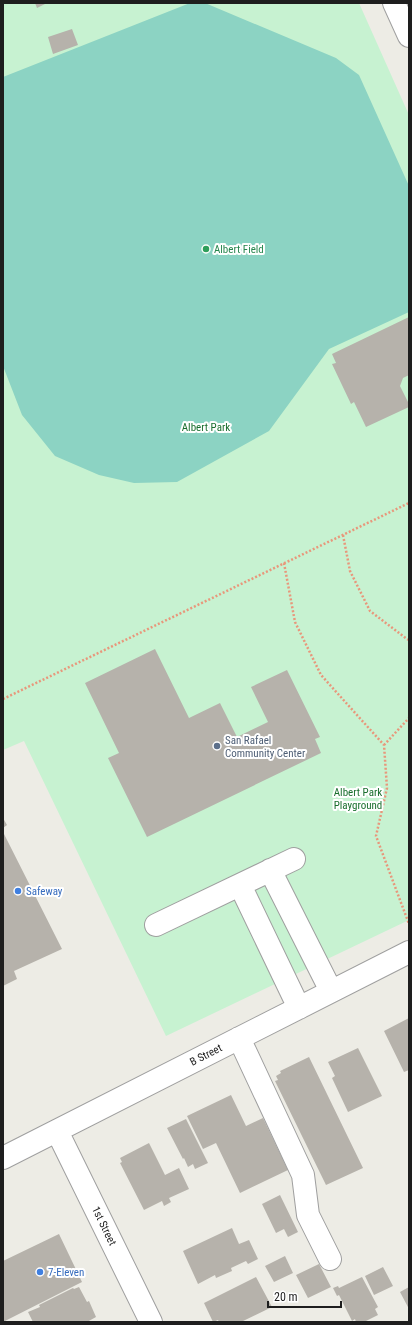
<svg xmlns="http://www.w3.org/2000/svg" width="412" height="1325" font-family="'Roboto Condensed',sans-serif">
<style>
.park{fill:#c7f2d1}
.pitch{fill:#8cd3c3}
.building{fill:#b6b2ab}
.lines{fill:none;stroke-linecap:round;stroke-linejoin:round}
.minor-casing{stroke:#9f9f9f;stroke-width:24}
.path{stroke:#e8977b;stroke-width:2.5;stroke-dasharray:2 2;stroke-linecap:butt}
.minor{stroke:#fff;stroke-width:22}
.leisure-dot{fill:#2e9e5b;stroke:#fff;stroke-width:1.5}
.service-dot{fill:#5c6f8a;stroke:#fff;stroke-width:1.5}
.shop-dot{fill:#3f7fe0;stroke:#fff;stroke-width:1.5}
.labels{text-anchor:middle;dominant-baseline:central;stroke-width:4;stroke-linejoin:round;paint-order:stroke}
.leisure-label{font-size:11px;fill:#27864d;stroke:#fff;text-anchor:start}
.park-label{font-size:11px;fill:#196e2d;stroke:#fff}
.service-label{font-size:11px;fill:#4e5e75;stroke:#fff;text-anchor:start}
.shop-label{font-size:11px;fill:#366cbe;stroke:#fff;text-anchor:start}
.street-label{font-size:11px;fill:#1e1e1e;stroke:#fff}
</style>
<rect width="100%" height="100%" fill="#edece5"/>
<path class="park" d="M 3,3 L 359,3 L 409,115 L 409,920 L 166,1036 L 24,741 L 3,750 Z"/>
<path class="pitch" d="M 190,3 L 205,3 L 336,58 L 359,75 L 409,186 L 409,312 L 329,349 L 269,431 L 177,482 L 134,483 L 99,475 L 55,456 L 22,415 L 3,366 L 3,77 Z"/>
<path class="building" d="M 35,3 L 47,3 L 37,8 Z
M 72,29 L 78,45 L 53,54 L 48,37 Z
M 409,317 L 409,375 L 403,378 L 400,386 L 409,404 L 409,407 L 366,427 L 354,402 L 351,404 L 332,364 L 336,363 L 332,354 Z
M 155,649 L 189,718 L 220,703 L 237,737 L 268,722 L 251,687 L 287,670 L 320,737 L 315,739 L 321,753 L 147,837 L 108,758 L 119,753 L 85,683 Z
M 3,818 L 7,825 L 3,828 Z
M 3,832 L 62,949 L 14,971 L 17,979 L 3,986 Z
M 409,1018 L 409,1070 L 404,1072 L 384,1031 Z
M 358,1048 L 382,1096 L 348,1112 L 332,1078 L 335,1076 L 328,1062 Z
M 309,1057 L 363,1168 L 326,1185 L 275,1081 L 278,1080 L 276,1076 L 281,1073 L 280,1071 Z
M 231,1095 L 246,1126 L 263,1118 L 288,1170 L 240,1193 L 216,1143 L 203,1149 L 187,1116 Z
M 186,1119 L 208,1163 L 195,1169 L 193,1164 L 188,1167 L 184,1158 L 183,1159 L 167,1128 Z
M 149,1143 L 165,1175 L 179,1168 L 189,1189 L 169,1198 L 171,1202 L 164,1206 L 162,1201 L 144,1210 L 120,1163 L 122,1162 L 120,1158 Z
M 280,1195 L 298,1232 L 288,1237 L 284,1229 L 276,1233 L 262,1204 Z
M 232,1228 L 239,1244 L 249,1240 L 258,1259 L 248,1264 L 246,1261 L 231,1268 L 232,1271 L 216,1278 L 215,1275 L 198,1284 L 183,1251 Z
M 59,1234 L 82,1282 L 3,1322 L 3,1261 Z
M 285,1256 L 293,1273 L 274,1282 L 265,1266 Z
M 319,1264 L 331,1287 L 308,1298 L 296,1275 Z
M 383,1267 L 393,1286 L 374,1295 L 365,1276 Z
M 256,1277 L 272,1307 L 241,1322 L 219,1322 L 218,1320 L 213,1322 L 204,1303 Z
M 362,1277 L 378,1307 L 375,1309 L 378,1315 L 364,1322 L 356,1322 L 355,1319 L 352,1321 L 339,1295 L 337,1296 L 333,1288 L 338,1286 L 339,1288 Z
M 79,1287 L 87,1302 L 89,1301 L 96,1317 L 87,1322 L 33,1322 L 28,1312 L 40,1307 L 39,1305 L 73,1288 L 74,1289 Z
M 409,1287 L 409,1309 L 400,1292 Z"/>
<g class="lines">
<defs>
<path id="minor" d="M 394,3 L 409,36
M 270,870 L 331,991
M 240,885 L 299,1008
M 156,925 L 294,859
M 239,1038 L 303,1175 L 308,1215 L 330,1259
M 57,1131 L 151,1322
M 3,1158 L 409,952"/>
</defs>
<use href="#minor" class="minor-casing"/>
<path class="path" d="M 343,535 L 350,571 L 370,611 L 407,639 L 409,640
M 284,563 L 295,622 L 321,675 L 384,745 L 387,788 L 376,836 L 409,924
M 3,699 L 409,503
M 384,745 L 409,718"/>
<use href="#minor" class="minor"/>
</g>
<circle class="leisure-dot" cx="206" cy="249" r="4"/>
<circle class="service-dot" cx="217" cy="746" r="4"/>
<g class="shop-dot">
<circle cx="18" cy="891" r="4"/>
<circle cx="40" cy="1272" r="4"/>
</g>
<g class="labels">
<g class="leisure-label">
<text x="214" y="249">Albert Field</text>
</g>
<g class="park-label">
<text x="206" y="427">Albert Park</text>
<text x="358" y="792">Albert Park<tspan x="358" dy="13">Playground</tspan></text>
</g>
<g class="service-label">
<text x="225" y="740">San Rafael<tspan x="225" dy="13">Community Center</tspan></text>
</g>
<g class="shop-label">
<text x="26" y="891">Safeway</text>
<text x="48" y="1272">7-Eleven</text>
</g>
<g class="street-label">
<text transform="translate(206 1055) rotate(-27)">B Street</text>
<text transform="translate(104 1226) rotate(64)">1st Street</text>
</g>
</g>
<rect width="412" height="1325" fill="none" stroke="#1e1e1e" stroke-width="8"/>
<path d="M268 1301v6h73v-6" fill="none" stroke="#1e1e1e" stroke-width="2"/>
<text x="274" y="1301" font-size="12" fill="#1e1e1e" stroke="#ffffff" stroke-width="3" paint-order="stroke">20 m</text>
</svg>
